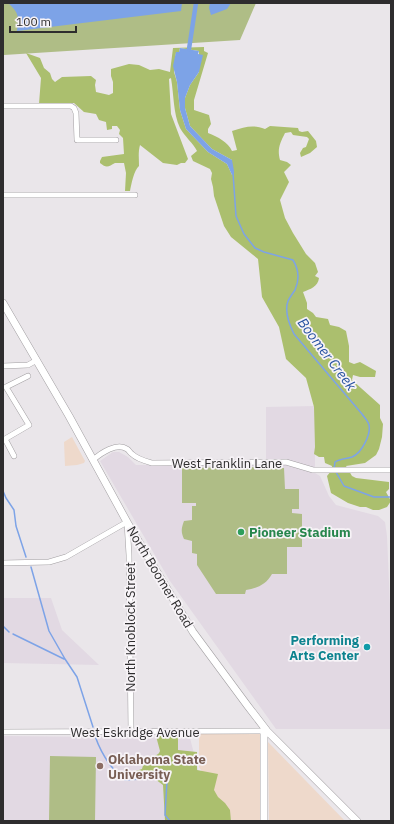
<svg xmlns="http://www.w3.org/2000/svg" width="394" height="824" font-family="'IBM Plex Sans',sans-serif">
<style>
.commercial{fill:#eed9cb}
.built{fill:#e2d9e3}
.green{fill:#afbd86}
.forest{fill:#abbf6e;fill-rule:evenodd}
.water{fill:#7da3e7}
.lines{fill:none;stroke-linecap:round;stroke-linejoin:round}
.stream{stroke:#7da3e7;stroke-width:1.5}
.canal{stroke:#7da3e7;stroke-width:4.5}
.minor-casing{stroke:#a29fa2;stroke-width:6}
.secondary-casing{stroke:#a29fa2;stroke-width:8}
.minor{stroke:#fff;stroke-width:5}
.secondary{stroke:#fff;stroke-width:7}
.leisure-dot{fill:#2e9e5b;stroke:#f7f3f7;stroke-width:1.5}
.culture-dot{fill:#0f9aa8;stroke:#f7f3f7;stroke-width:1.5}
.education-dot{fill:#8d6e63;stroke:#f7f3f7;stroke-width:1.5}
.labels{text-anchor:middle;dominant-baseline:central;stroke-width:3.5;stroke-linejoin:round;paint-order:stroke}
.street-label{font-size:13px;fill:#2e2d2e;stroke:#f7f3f7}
.leisure-label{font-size:13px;font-weight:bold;fill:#27864d;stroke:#f7f3f7;text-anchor:start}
.culture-label{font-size:13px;font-weight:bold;fill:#0d838f;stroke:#f7f3f7;text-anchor:end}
.education-label{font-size:13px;font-weight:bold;fill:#785e54;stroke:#f7f3f7;text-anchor:start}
.water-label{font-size:14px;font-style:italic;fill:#2752a1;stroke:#f7f3f7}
</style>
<rect width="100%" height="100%" fill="#eae6ea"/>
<path class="commercial" d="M 72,437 L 85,461 L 84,463 L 77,465 L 65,466 L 64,442 Z
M 199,732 L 264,732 L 264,821 L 232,821 L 225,808 L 211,795 L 205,776 L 199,767 Z
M 268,742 L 345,821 L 269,821 Z"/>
<path class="built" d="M 315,406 L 315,473 L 320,476 L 329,496 L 336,505 L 378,516 L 385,522 L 387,536 L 391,629 L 391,729 L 276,729 L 170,581 L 100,461 L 113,452 L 119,452 L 128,457 L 136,465 L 266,465 L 266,407 Z
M 3,598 L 51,598 L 62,630 L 99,665 L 3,663 Z
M 3,736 L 190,738 L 204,793 L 225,821 L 3,821 Z"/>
<path class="green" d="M 3,3 L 256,3 L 240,40 L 4,55 Z
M 246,467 L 284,468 L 285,489 L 299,489 L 299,509 L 292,509 L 292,513 L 302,514 L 302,547 L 287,547 L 287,574 L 272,574 C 266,585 257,588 246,590 L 245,594 L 216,594 L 197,565 L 197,554 L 192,553 L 192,541 L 184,539 C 181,532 181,529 184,521 L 192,520 L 192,506 L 196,506 L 196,503 L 182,503 L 182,468 Z
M 50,756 L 96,757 L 95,821 L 49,821 Z"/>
<path class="forest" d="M 204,47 L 204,51 L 208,53 L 194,100 L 194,110 L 209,115 L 211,124 L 208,129 L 208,133 C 218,137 228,142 232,151 L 237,150 L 232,131 C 245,127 253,124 265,129 L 270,126 L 298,128 L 299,131 L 302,132 L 308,131 L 316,141 L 317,147 L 310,153 L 301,157 L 300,153 L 303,148 L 306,147 L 309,139 L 307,137 L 293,135 L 291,132 L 285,133 C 280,143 277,149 280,160 L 287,162 L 291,165 L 284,172 L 289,182 L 280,200 L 285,218 L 293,233 L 306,254 L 315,263 L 318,272 L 315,276 L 319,278 C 318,287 310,289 303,292 L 307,303 L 307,309 L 313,313 L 316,317 L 328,319 L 330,325 L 339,327 L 346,331 L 349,346 L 349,362 L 354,364 L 360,362 L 376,371 L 375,377 L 360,377 L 353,375 L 352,380 L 380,405 L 380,418 L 383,424 L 382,437 L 379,449 L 376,455 L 365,463 L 346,466 L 352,476 L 356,478 L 389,482 L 389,489 L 386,492 L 391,501 L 387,507 L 379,510 L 373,510 L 366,507 L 360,507 L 348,503 L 331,493 L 327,476 L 331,471 L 332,466 L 325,463 L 324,457 L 319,457 L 314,454 L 315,447 L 314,407 L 306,378 L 286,359 L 279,327 L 262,297 L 258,259 L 231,237 L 224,226 L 214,196 L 213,187 L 211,179 L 212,173 L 210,169 L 193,161 L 191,156 L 197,151 C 193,143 185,137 180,128 C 173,113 174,95 171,78 L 169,79 L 171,114 L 188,159 L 185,163 L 181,163 L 177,165 L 163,163 L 140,145 C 138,152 139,159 139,166 C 134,170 131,185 130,191 L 125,191 L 126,173 L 124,163 L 115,163 C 109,166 107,169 100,163 L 100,161 L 102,157 L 124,154 L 123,138 L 119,134 L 120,130 L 117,126 L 112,126 L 112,129 L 107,130 L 106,122 L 99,120 L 96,114 L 84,112 L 74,103 L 39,104 L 41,78 L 26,53 L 40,58 L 44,68 L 50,73 L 52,79 L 55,82 L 62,77 L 91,76 L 96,80 L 95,85 L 96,92 L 109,95 L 113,93 L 113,82 L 111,76 L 111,69 L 129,64 L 139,65 L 150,70 L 159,69 L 170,72 L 173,48 ZM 180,48 L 199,51 L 199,72 L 190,85 L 185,98 L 185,108 L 190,126 L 212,149 L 232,160 L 232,175 L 227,164 L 208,152 L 186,129 L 180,110 L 177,82 L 174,72 L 176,52 L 179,52 Z
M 156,736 L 178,736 L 178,750 L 197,752 L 197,770 L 218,774 L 214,790 L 218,797 L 225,803 L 230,810 L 231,821 L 165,821 L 163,785 L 155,779 L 137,780 L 135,778 L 136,771 L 142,769 L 146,756 C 151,756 158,757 160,751 Z"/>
<path class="water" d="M 8,3 L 182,3 L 181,11 L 17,31 C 19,16 19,13 8,3 Z
M 210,3 L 231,3 L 227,9 L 211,15 L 209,8 Z
M 180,48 L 199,51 L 198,54 L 203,55 L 199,72 L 190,85 L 185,98 L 185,108 L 190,126 L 212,149 L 232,160 L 234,171 L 234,174 L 232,175 L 227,164 L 208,152 L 186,129 L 180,110 L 177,82 L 173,66 L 176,52 L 179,52 Z"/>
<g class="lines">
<path class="stream" d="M 233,173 L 236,216 L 244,234 L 255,248 L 264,252 L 293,260 C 299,270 300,279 295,290 C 293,293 290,297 288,301 C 284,312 289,324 294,334 L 362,414 C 364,417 368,421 369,425 C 371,434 362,453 352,457 C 346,459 341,458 335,462 L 334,469
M 336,472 L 344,486 L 374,497 L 391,497
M 3,491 L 6,498 L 14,510 L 16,526 L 26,557
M 31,567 L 49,631 L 65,659 L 77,677 L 93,727
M 3,626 L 9,632
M 13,634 L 64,659
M 95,736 C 101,753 111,769 125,780 L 157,778 L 167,781 L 165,815 L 170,821"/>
<path class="canal" d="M 189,49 L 196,3"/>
<defs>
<path id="minor" d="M 3,106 L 71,106 L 74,108 L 76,113 L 77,140 L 116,140
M 3,195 L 135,195
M 3,366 L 28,365 L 37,360
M 14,456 L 5,439 L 29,425 L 6,387 L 28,376
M 93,460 C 101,453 117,442 127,449 C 129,450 130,453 132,454 C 137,459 145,461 152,463 L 286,462 L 313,470 L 391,470
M 3,563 L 49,562 L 66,557 L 127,522 L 129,555 L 131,731
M 3,732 L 266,731"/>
<path id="secondary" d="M 3,303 L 69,416 L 127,522 L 193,632 L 247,705 L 267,731 L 357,821
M 264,732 L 264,821"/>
</defs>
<use href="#minor" class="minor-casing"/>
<use href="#secondary" class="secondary-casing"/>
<use href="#minor" class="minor"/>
<use href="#secondary" class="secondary"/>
</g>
<circle class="leisure-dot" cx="241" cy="532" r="4"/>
<circle class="culture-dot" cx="367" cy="647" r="4"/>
<circle class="education-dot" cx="100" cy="766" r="4"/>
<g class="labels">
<g class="street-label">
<text x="227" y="463">West Franklin Lane</text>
<text transform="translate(160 577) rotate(59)">North Boomer Road</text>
<text transform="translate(130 627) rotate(-90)">North Knoblock Street</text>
<text x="135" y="732">West Eskridge Avenue</text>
</g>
<g class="leisure-label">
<text x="249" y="532">Pioneer Stadium</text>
</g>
<g class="culture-label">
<text x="359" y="640">Performing<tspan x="359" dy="15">Arts Center</tspan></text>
</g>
<g class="education-label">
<text x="108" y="759">Oklahoma State<tspan x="108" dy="15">University</tspan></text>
</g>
<g class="water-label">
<text transform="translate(327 354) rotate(53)">Boomer Creek</text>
</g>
</g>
<rect width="394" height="824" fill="none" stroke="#2e2d2e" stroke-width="8"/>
<path d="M10 26v6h66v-6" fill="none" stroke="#2e2d2e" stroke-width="2"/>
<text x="16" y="26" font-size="12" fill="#2e2d2e" stroke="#f7f3f7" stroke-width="3" paint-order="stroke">100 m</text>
</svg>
